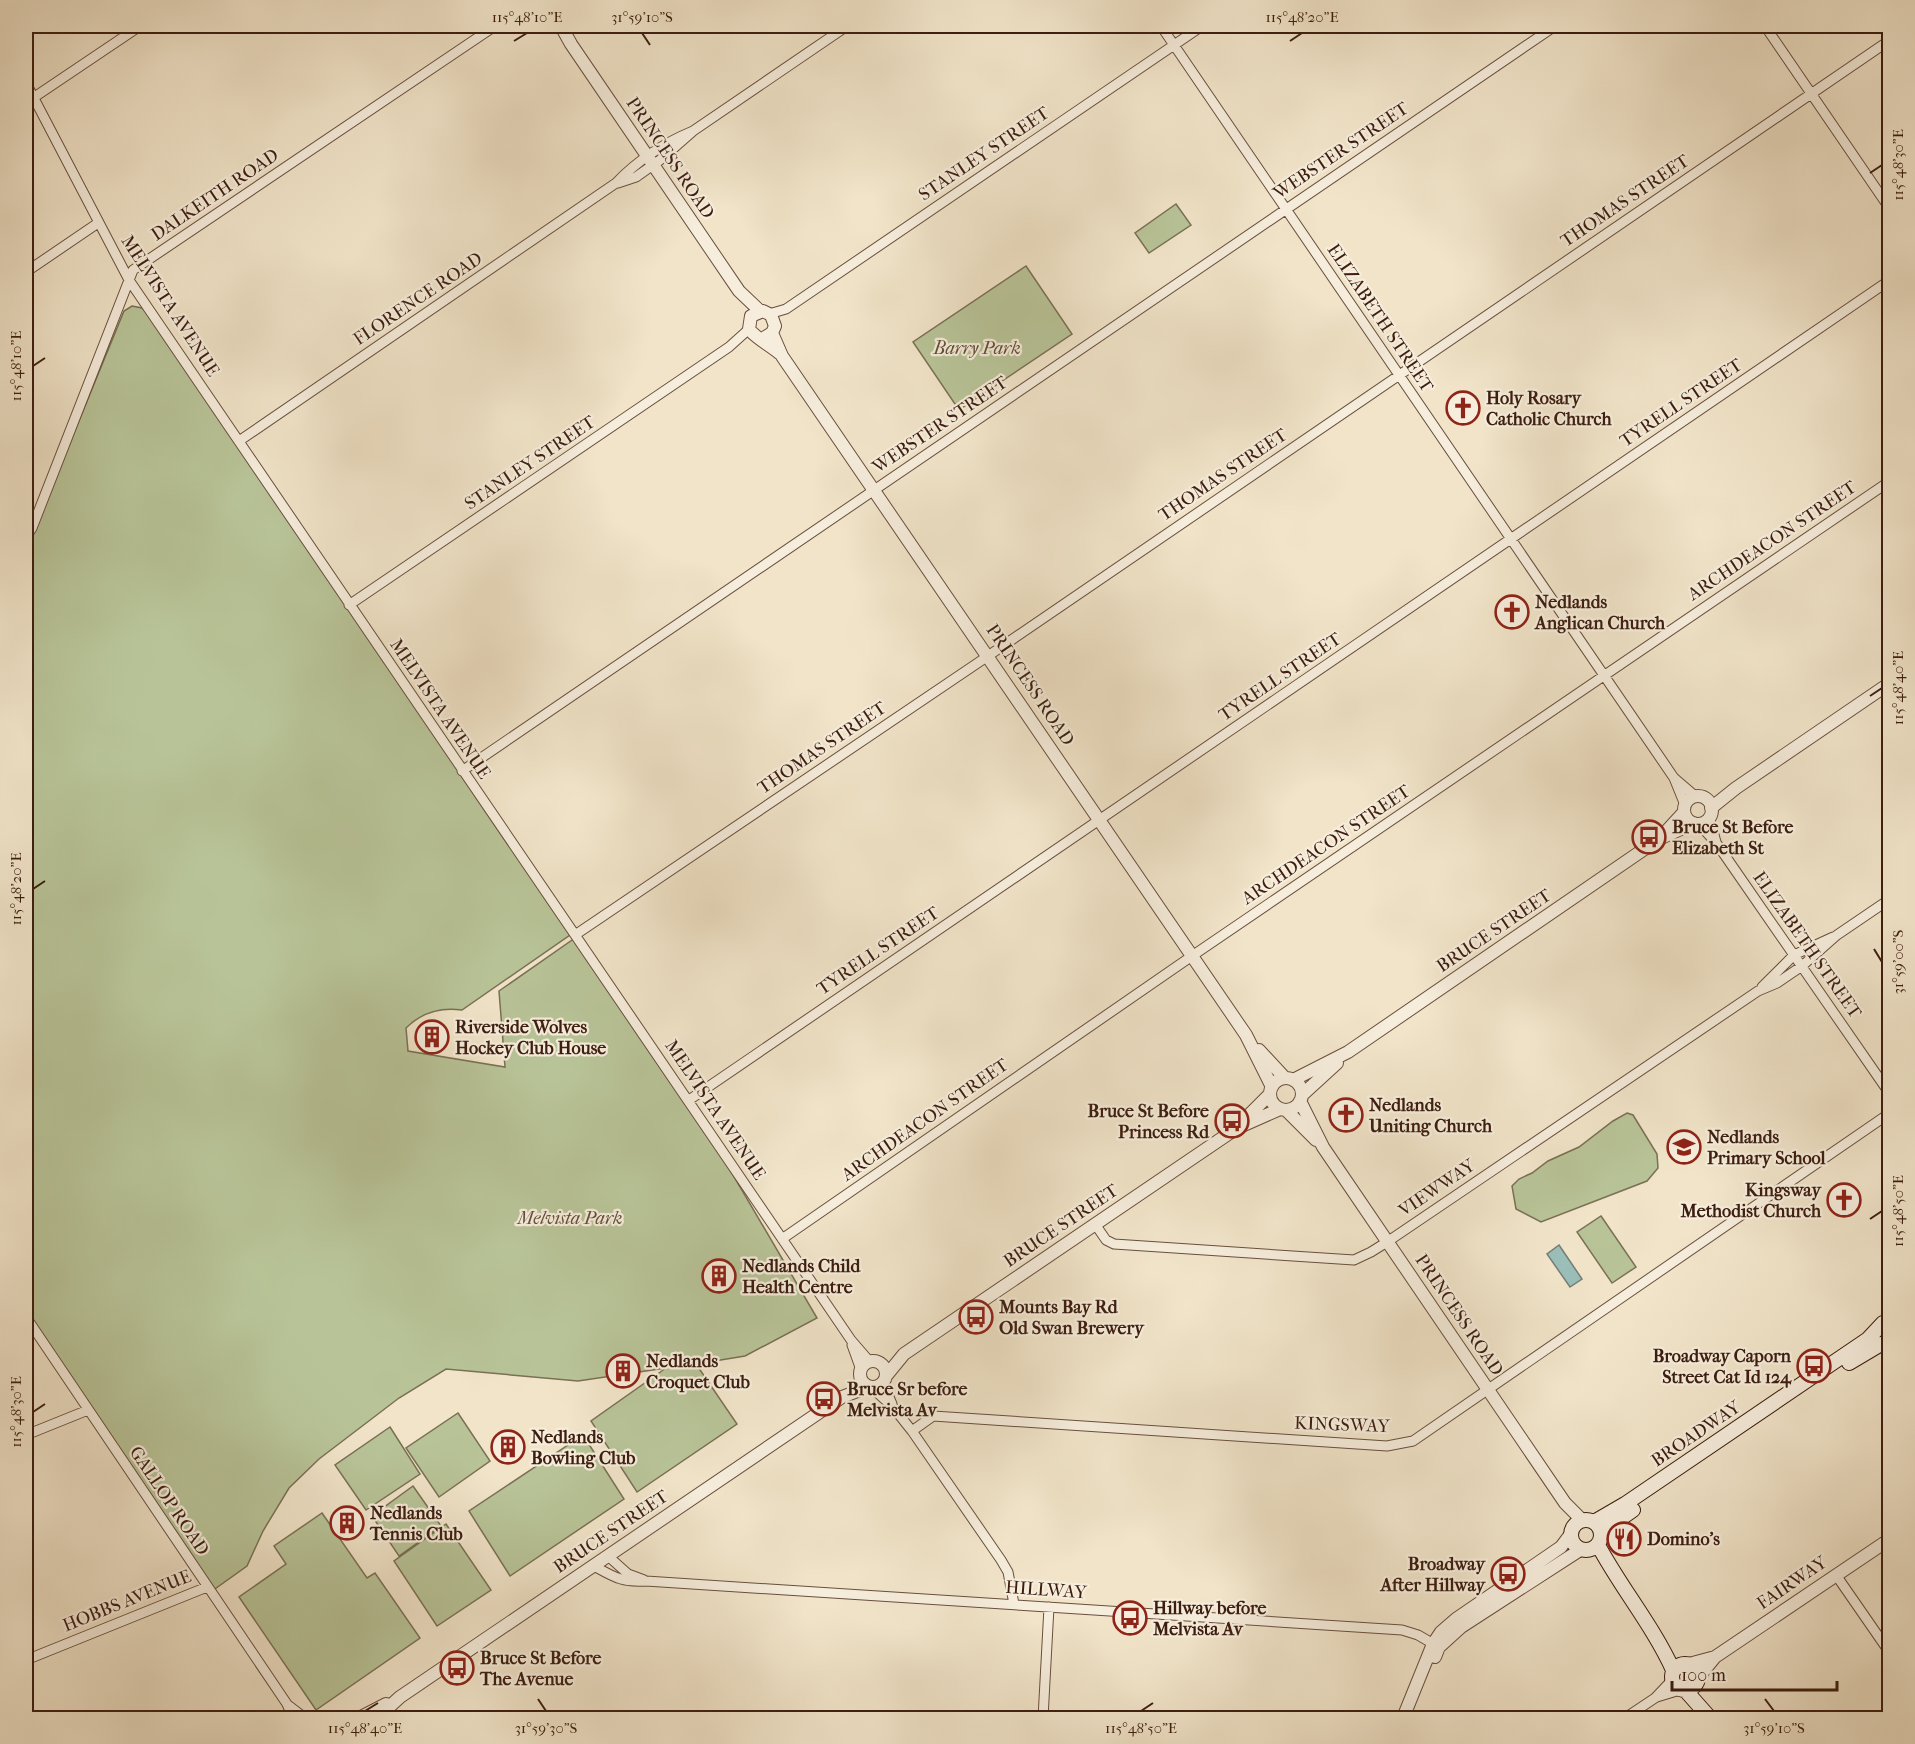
<svg xmlns="http://www.w3.org/2000/svg" width="1915" height="1744" font-family="'IM FELL French Canon',serif">
<style>
.green{fill:#b8c498;stroke:#7a7054;stroke-width:1.5}
.water{fill:#9bbeb9;stroke:#757e75;stroke-width:1.5}
.lines{fill:none;stroke-linecap:round;stroke-linejoin:round}
.minor-casing{stroke:#694f3e;stroke-width:11}
.tertiary-casing{stroke:#694f3e;stroke-width:14}
.secondary-casing{stroke:#3c1d0f;stroke-width:16}
.minor{stroke:#f6eddc;stroke-width:9}
.tertiary{stroke:#f6eddc;stroke-width:12}
.secondary{stroke:#f6eddc;stroke-width:14}
.ticks{fill:none;stroke:#3c1d0f;stroke-width:2}
.labels{text-anchor:middle;dominant-baseline:central;stroke-width:4.5;stroke-linejoin:round;paint-order:stroke}
.street-label{font-size:18px;fill:#3c1d0f;stroke:#f6eddc}
.park-label{font-size:18px;font-style:italic;fill:#614f38;stroke:#f6eddc}
.poi-label{font-size:18px;font-weight:bold;fill:#3c1d0f;stroke:#f6eddc;text-anchor:start}
.neatline{fill:none;stroke:#3c1d0f;stroke-width:2}
.ticks-label{font-size:15px;text-anchor:middle;fill:#3c1d0f}
</style>
<rect width="100%" height="100%" fill="#f1e4c9"/>
<filter id="stains"><feTurbulence type="fractalNoise" baseFrequency=".00333" numOctaves="4"/><feColorMatrix values="0 0 0 0 .2 0 0 0 0 .09 0 0 0 0 .02 0 0 0 .5 -.17"/></filter>
<radialGradient id="worn" r=".72"><stop offset=".6" stop-color="#630" stop-opacity="0"/><stop offset="1" stop-color="#630" stop-opacity=".3"/></radialGradient>
<path class="green" d="M 1176,204 L 1191,225 L 1149,253 L 1135,233 Z
M 1026,266 L 1072,334 L 959,410 L 913,342 Z
M 132,306 L 142,308 L 149,315 L 570,935 L 462,1010 C 441,1007 421,1013 406,1028 L 408,1051 L 505,1067 L 499,991 L 575,938 L 689,1100 L 817,1318 L 745,1356 L 696,1364 L 737,1424 L 637,1492 L 591,1421 L 666,1368 L 578,1381 L 446,1369 L 399,1398 L 319,1459 L 289,1488 L 263,1531 L 247,1566 L 212,1591 L 26,1313 L 26,538 L 35,528 L 124,311 Z
M 1627,1113 L 1633,1115 L 1657,1154 L 1658,1168 L 1647,1181 L 1541,1222 L 1516,1209 L 1512,1186 L 1519,1179 L 1532,1173 L 1548,1161 L 1579,1147 L 1613,1121 Z
M 1601,1216 L 1636,1267 L 1612,1283 L 1577,1232 Z
M 458,1413 L 490,1461 L 439,1497 L 406,1448 Z
M 390,1427 L 420,1474 L 366,1510 L 335,1465 Z
M 583,1435 L 624,1499 L 510,1576 L 469,1511 Z
M 413,1486 L 441,1526 L 399,1556 L 372,1516 Z
M 322,1513 L 367,1578 L 375,1573 L 420,1638 L 316,1710 L 239,1597 L 286,1564 L 274,1546 Z
M 446,1524 L 491,1590 L 437,1626 L 394,1561 Z"/>
<path class="water" d="M 1559,1245 L 1582,1279 L 1570,1287 L 1547,1254 Z"/>
<g class="lines">
<defs>
<path id="minor" d="M 1161,26 L 1674,778 L 1695,796
M 1765,26 L 1890,209
M 26,83 L 129,280 L 851,1340 L 870,1362
M 33,98 L 140,26
M 618,183 L 636,177 L 660,160 L 693,131 L 847,26
M 26,272 L 98,223
M 769,314 L 786,309 L 1202,26
M 239,441 L 616,183 C 638,160 664,143 693,131
M 26,537 L 32,528 L 133,270 L 495,26
M 349,605 L 729,347 L 749,329
M 462,771 L 1555,26
M 1674,778 L 1685,805
M 1709,817 L 1716,842
M 1699,824 L 1717,844 L 1890,1094
M 575,935 L 988,656 L 1890,40
M 1762,987 L 1794,955 L 1833,937
M 689,1100 L 1890,280
M 1095,1224 L 1106,1240 L 1114,1244 L 1354,1260 L 1371,1252 L 1387,1242 L 1758,991 L 1777,983 L 1802,966 L 1837,935 L 1890,899
M 782,1239 L 1192,956 L 1890,481
M 26,1317 L 287,1704 L 293,1718
M 852,1345 L 861,1370
M 883,1383 L 892,1404
M 872,1388 L 893,1407 L 912,1431 L 1001,1560 L 1008,1572 L 1014,1604
M 912,1431 L 933,1416 L 1387,1446 L 1413,1441 L 1890,1113
M 26,1435 L 88,1410
M 608,1556 L 628,1574 L 644,1580
M 594,1566 C 614,1577 623,1583 646,1581 L 1402,1630 L 1418,1635 L 1437,1646
M 1836,1575 L 1890,1653
M 26,1660 L 207,1587
M 1657,1697 L 1680,1690
M 288,1705 L 305,1718
M 1043,1718 L 1049,1607
M 1625,1718 L 1655,1698 L 1672,1680"/>
<path id="tertiary" d="M 561,26 L 571,44 L 739,291 L 760,311
M 772,333 L 782,356 L 1246,1035 L 1272,1087
M 762,339 L 772,333 L 775,326 L 771,315 L 763,311 L 751,316 L 749,329 C 753,336 771,346 779,353
M1684 810a14 14 0 1 1 28 0a14 14 0 1 1-28 0Z
M 1711,808 L 1736,788 L 1890,683
M 1662,836 L 1684,812
M 1259,1050 L 1285,1078
M1270 1094a16 16 0 1 1 32 0a16 16 0 1 1-32 0Z
M 1293,1080 L 1348,1052 L 1659,839 L 1694,823
M 1302,1095 L 1337,1063
M 1300,1101 L 1323,1147 L 1565,1503 L 1582,1520
M 1286,1110 L 1316,1140
M 1242,1122 L 1270,1094
M860 1374a13 13 0 1 1 26 0a13 13 0 1 1-26 0Z
M 886,1376 L 904,1354 L 1237,1128 L 1280,1109
M 1435,1657 L 1439,1647 L 1461,1627 L 1580,1550
M 1689,1664 L 1715,1657
M 1698,1678 L 1715,1657 L 1890,1539
M 359,1718 L 386,1704
M 377,1718 L 400,1697 L 842,1397 L 868,1387
M 1403,1718 L 1433,1644 L 1441,1632 L 1456,1619 L 1561,1547 L 1570,1535"/>
<path id="secondary" d="M 1849,1363 L 1881,1344
M1571 1535a15 15 0 1 1 30 0a15 15 0 1 1-30 0Z
M 1594,1522 L 1625,1504 L 1868,1339 L 1883,1323 L 1890,1320
M 1601,1536 L 1610,1526 L 1633,1510
M 1598,1545 C 1621,1588 1653,1626 1673,1670
M1672 1677a13 13 0 1 1 26 0a13 13 0 1 1-26 0Z
M 1686,1691 L 1710,1718"/>
</defs>
<use href="#minor" class="minor-casing"/>
<use href="#tertiary" class="tertiary-casing"/>
<use href="#secondary" class="secondary-casing"/>
<use href="#minor" class="minor"/>
<use href="#tertiary" class="tertiary"/>
<use href="#secondary" class="secondary"/>
</g>
<path class="ticks" d="M 642,33 L 650,45M 514,41 L 527,33M 1290,41 L 1302,33M 1870,173 L 1882,165M 33,366 L 45,358M 1870,696 L 1882,688M 33,889 L 45,881M 1874,949 L 1882,962M 1870,1219 L 1882,1211M 33,1412 L 45,1404M 538,1699 L 546,1711M 1765,1699 L 1774,1711M 365,1711 L 378,1703M 1141,1711 L 1153,1703"/>
<defs>
<symbol id="church-ring" viewBox="-11 -11 22 22"><circle r="9.5" fill="#f6eddc" stroke="#8f2418" stroke-width="1.5"/><path d="M-1.2-6h2.4v3.5h3.3v2.4h-3.3V6h-2.4V-.1h-3.3v-2.4h3.3Z" fill="#8f2418"/></symbol>
<symbol id="bus-ring" viewBox="-11 -11 22 22"><circle r="9.5" fill="#f6eddc" stroke="#8f2418" stroke-width="1.5"/><path d="M-5-6H5V4H4V6H2V4H-2V6H-4V4H-5ZM-3.5-4V0h7V-4ZM-3.5 1.2v1.5H-2V1.2ZM2 1.2v1.5H3.5V1.2Z" fill="#8f2418"/></symbol>
<symbol id="building-ring" viewBox="-11 -11 22 22"><circle r="9.5" fill="#f6eddc" stroke="#8f2418" stroke-width="1.5"/><path d="M-4-6H4V6H1V3H-1V6H-4ZM-2.5-4.3h1.7v1.8h-1.7ZM.8-4.3h1.7v1.8H.8ZM-2.5-1h1.7V.8h-1.7ZM.8-1h1.7V.8H.8Z" fill="#8f2418"/></symbol>
<symbol id="school-ring" viewBox="-11 -11 22 22"><circle r="9.5" fill="#f6eddc" stroke="#8f2418" stroke-width="1.5"/><path d="M0-5L7-2L0 1L-7-2ZM-4 1L0 2.5L4 1V4Q0 6-4 4Z" fill="#8f2418"/></symbol>
<symbol id="restaurant-ring" viewBox="-11 -11 22 22"><circle r="9.5" fill="#f6eddc" stroke="#8f2418" stroke-width="1.5"/><path d="M-5-6h1v4h1v-4h1v4h1v-4h1v5L-1.5 .5V6h-2V.5L-5-1ZM5-6V6H3V1.5H1.5Q1.5-4 5-6Z" fill="#8f2418"/></symbol>
</defs>
<g fill-rule="evenodd">
<use href="#church-ring" x="1444" y="389" width="38" height="38"/>
<use href="#church-ring" x="1493" y="593" width="38" height="38"/>
<use href="#bus-ring" x="1630" y="818" width="38" height="38"/>
<use href="#building-ring" x="413" y="1018" width="38" height="38"/>
<use href="#church-ring" x="1327" y="1096" width="38" height="38"/>
<use href="#bus-ring" x="1213" y="1102" width="38" height="38"/>
<use href="#school-ring" x="1665" y="1128" width="38" height="38"/>
<use href="#church-ring" x="1825" y="1181" width="38" height="38"/>
<use href="#building-ring" x="700" y="1257" width="38" height="38"/>
<use href="#bus-ring" x="957" y="1298" width="38" height="38"/>
<use href="#bus-ring" x="1795" y="1347" width="38" height="38"/>
<use href="#building-ring" x="604" y="1352" width="38" height="38"/>
<use href="#bus-ring" x="805" y="1380" width="38" height="38"/>
<use href="#building-ring" x="489" y="1428" width="38" height="38"/>
<use href="#building-ring" x="328" y="1504" width="38" height="38"/>
<use href="#restaurant-ring" x="1605" y="1520" width="38" height="38"/>
<use href="#bus-ring" x="1489" y="1555" width="38" height="38"/>
<use href="#bus-ring" x="1111" y="1599" width="38" height="38"/>
<use href="#bus-ring" x="438" y="1649" width="38" height="38"/>
</g>
<g class="labels">
<g class="street-label">
<text transform="translate(1341 151) rotate(-34)">WEBSTER STREET</text>
<text transform="translate(984 154) rotate(-34)">STANLEY STREET</text>
<text transform="translate(670 158) rotate(56)">PRINCESS ROAD</text>
<text transform="translate(215 195) rotate(-34)">DALKEITH ROAD</text>
<text transform="translate(1625 201) rotate(-34)">THOMAS STREET</text>
<text transform="translate(418 299) rotate(-34)">FLORENCE ROAD</text>
<text transform="translate(170 306) rotate(57)">MELVISTA AVENUE</text>
<text transform="translate(1380 318) rotate(56)">ELIZABETH STREET</text>
<text transform="translate(1681 403) rotate(-34)">TYRELL STREET</text>
<text transform="translate(940 425) rotate(-34)">WEBSTER STREET</text>
<text transform="translate(530 463) rotate(-34)">STANLEY STREET</text>
<text transform="translate(1223 475) rotate(-34)">THOMAS STREET</text>
<text transform="translate(1772 541) rotate(-34)">ARCHDEACON STREET</text>
<text transform="translate(1280 677) rotate(-34)">TYRELL STREET</text>
<text transform="translate(1030 685) rotate(56)">PRINCESS ROAD</text>
<text transform="translate(440 709) rotate(56)">MELVISTA AVENUE</text>
<text transform="translate(822 748) rotate(-34)">THOMAS STREET</text>
<text transform="translate(1326 845) rotate(-34)">ARCHDEACON STREET</text>
<text transform="translate(1494 931) rotate(-34)">BRUCE STREET</text>
<text transform="translate(1807 945) rotate(55)">ELIZABETH STREET</text>
<text transform="translate(878 951) rotate(-34)">TYRELL STREET</text>
<text transform="translate(715 1110) rotate(56)">MELVISTA AVENUE</text>
<text transform="translate(925 1120) rotate(-35)">ARCHDEACON STREET</text>
<text transform="translate(1437 1188) rotate(-34)">VIEWWAY</text>
<text transform="translate(1061 1226) rotate(-34)">BRUCE STREET</text>
<text transform="translate(1459 1315) rotate(56)">PRINCESS ROAD</text>
<text transform="translate(1342 1425) rotate(2)">KINGSWAY</text>
<text transform="translate(1696 1434) rotate(-34)">BROADWAY</text>
<text transform="translate(169 1501) rotate(56)">GALLOP ROAD</text>
<text transform="translate(611 1532) rotate(-34)">BRUCE STREET</text>
<text transform="translate(1792 1583) rotate(-34)">FAIRWAY</text>
<text transform="translate(1046 1590) rotate(4)">HILLWAY</text>
<text transform="translate(127 1601) rotate(-22)">HOBBS AVENUE</text>
</g>
<g class="park-label">
<text x="977" y="348">Barry Park</text>
<text x="570" y="1218">Melvista Park</text>
</g>
<g class="poi-label">
<text x="1486" y="398">Holy Rosary<tspan x="1486" dy="21">Catholic Church</tspan></text>
<text x="1535" y="602">Nedlands<tspan x="1535" dy="21">Anglican Church</tspan></text>
<text x="1672" y="827">Bruce St Before<tspan x="1672" dy="21">Elizabeth St</tspan></text>
<text x="455" y="1027">Riverside Wolves<tspan x="455" dy="21">Hockey Club House</tspan></text>
<text x="1369" y="1105">Nedlands<tspan x="1369" dy="21">Uniting Church</tspan></text>
<text x="1209" y="1111" text-anchor="end">Bruce St Before<tspan x="1209" dy="21">Princess Rd</tspan></text>
<text x="1707" y="1137">Nedlands<tspan x="1707" dy="21">Primary School</tspan></text>
<text x="1821" y="1190" text-anchor="end">Kingsway<tspan x="1821" dy="21">Methodist Church</tspan></text>
<text x="742" y="1266">Nedlands Child<tspan x="742" dy="21">Health Centre</tspan></text>
<text x="999" y="1307">Mounts Bay Rd<tspan x="999" dy="21">Old Swan Brewery</tspan></text>
<text x="1791" y="1356" text-anchor="end">Broadway Caporn<tspan x="1791" dy="21">Street Cat Id 124</tspan></text>
<text x="646" y="1361">Nedlands<tspan x="646" dy="21">Croquet Club</tspan></text>
<text x="847" y="1389">Bruce Sr before<tspan x="847" dy="21">Melvista Av</tspan></text>
<text x="531" y="1437">Nedlands<tspan x="531" dy="21">Bowling Club</tspan></text>
<text x="370" y="1513">Nedlands<tspan x="370" dy="21">Tennis Club</tspan></text>
<text x="1647" y="1539">Domino's</text>
<text x="1485" y="1564" text-anchor="end">Broadway<tspan x="1485" dy="21">After Hillway</tspan></text>
<text x="1153" y="1608">Hillway before<tspan x="1153" dy="21">Melvista Av</tspan></text>
<text x="480" y="1658">Bruce St Before<tspan x="480" dy="21">The Avenue</tspan></text>
</g>
</g>
<rect width="1915" height="1744" fill="none" stroke="#f1e4c9" stroke-width="66"/>
<path d="M1672 1681v9h165v-9" fill="none" stroke="#3c1d0f" stroke-width="3"/>
<text x="1681" y="1681" font-size="18" fill="#3c1d0f" stroke="#f6eddc" stroke-width="4.5" paint-order="stroke">100 m</text>
<rect x="33" y="33" width="1849" height="1678" class="neatline"/>
<g class="ticks-label">
<text x="527" y="22">115°48'10"E</text>
<text x="642" y="22">31°59'10"S</text>
<text x="1302" y="22">115°48'20"E</text>
<text transform="translate(1898 165) rotate(-90)" y="5">115°48'30"E</text>
<text transform="translate(16 366) rotate(-90)" y="5">115°48'10"E</text>
<text transform="translate(1898 688) rotate(-90)" y="5">115°48'40"E</text>
<text transform="translate(16 889) rotate(-90)" y="5">115°48'20"E</text>
<text transform="translate(1898 962) rotate(-90)" y="5">31°59'00"S</text>
<text transform="translate(1898 1211) rotate(-90)" y="5">115°48'50"E</text>
<text transform="translate(16 1412) rotate(-90)" y="5">115°48'30"E</text>
<text x="365" y="1733">115°48'40"E</text>
<text x="546" y="1733">31°59'30"S</text>
<text x="1141" y="1733">115°48'50"E</text>
<text x="1774" y="1733">31°59'10"S</text>
</g>
<rect width="100%" height="100%" filter="url(#stains)"/>
<rect width="100%" height="100%" fill="url(#worn)"/>
</svg>
